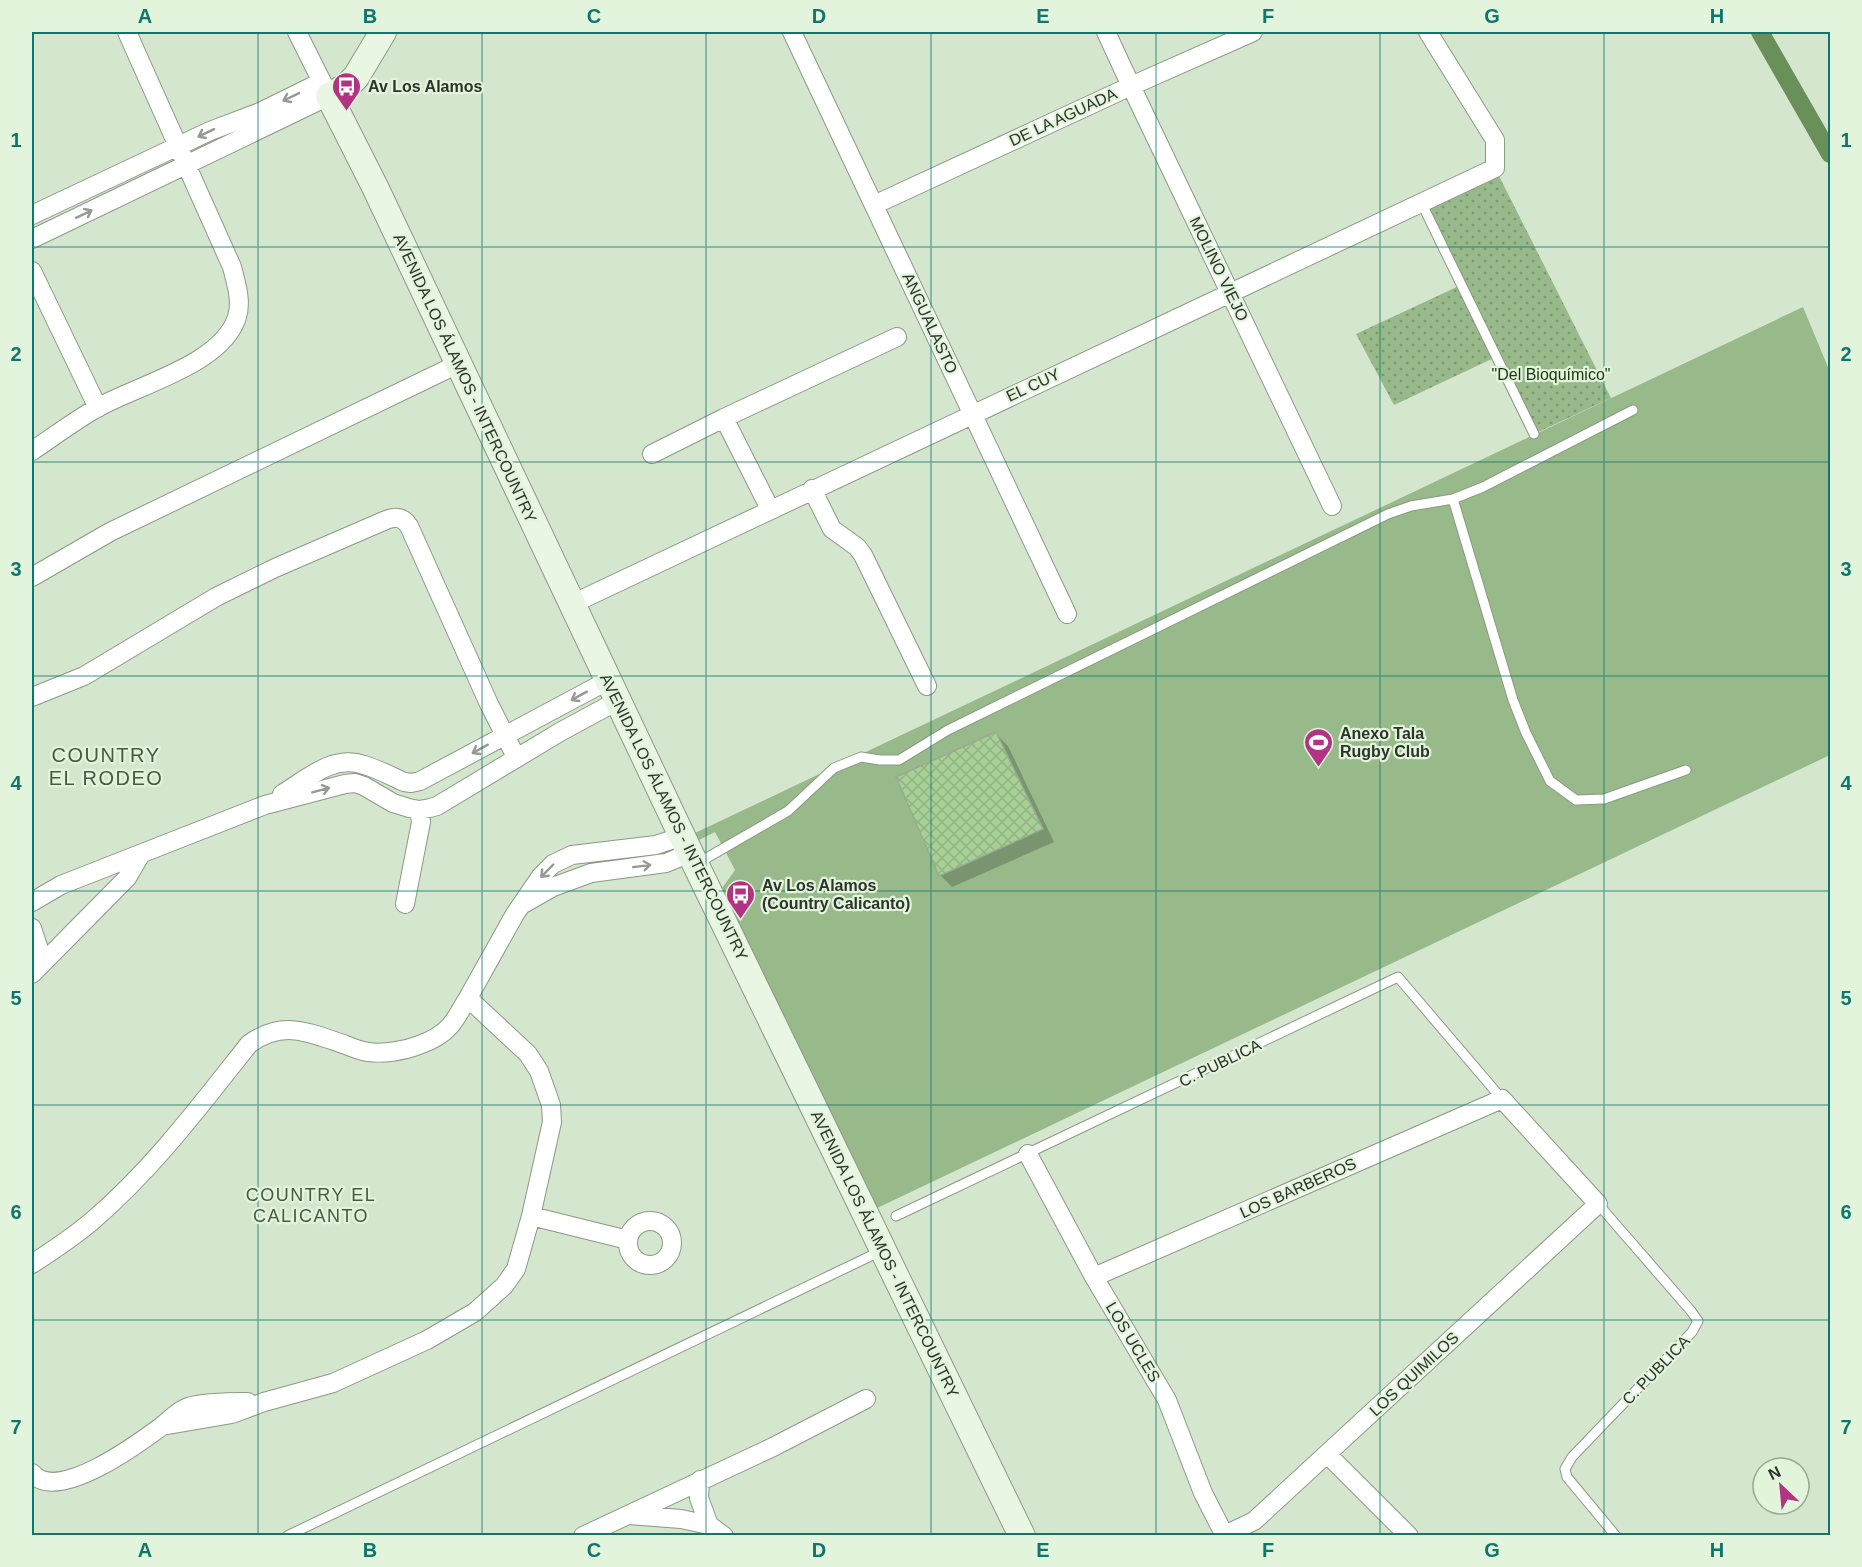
<svg xmlns="http://www.w3.org/2000/svg" width="1862" height="1567" font-family="Helvetica,sans-serif">
<style>
.grass{fill:#98b98a}
.park{fill:url(#park-dots)}
.shadow{fill:#0003}
.lines{fill:none;stroke-linecap:round;stroke-linejoin:round}
.canal{stroke:#6a905a;stroke-width:18}
.building{fill:url(#building-cross-hatch);stroke:#9aaa94;stroke-width:1.5}
.service-casing{stroke:#8a9a83;stroke-width:11}
.minor-casing{stroke:#8a9a83;stroke-width:20}
.secondary-casing{stroke:#8a9a83;stroke-width:28}
.service{stroke:#fff;stroke-width:9}
.minor{stroke:#fff;stroke-width:18}
.secondary{stroke:#e9f6e4;stroke-width:26}
.oneway{stroke:#969994}
.grid{fill:none;stroke:#0f766e;stroke-width:1.5;stroke-opacity:0.55}
.labels{text-anchor:middle;dominant-baseline:central;stroke-width:4.5;stroke-linejoin:round;paint-order:stroke}
.poi-label{font-size:16px;font-weight:bold;fill:#2c332a;stroke:#e2f4db;text-anchor:start}
.street-label{font-size:16px;fill:#2c332a;stroke:#e2f4db}
.park-label{font-size:16px;fill:#1b360e;stroke:#e2f4db}
.neighbourhood-label{font-size:18px;letter-spacing:1.5px;fill:#4a5945;stroke:#e2f4db}
.quarter-label{font-size:20px;letter-spacing:1.5px;fill:#4a5945;stroke:#e2f4db}
.neatline{fill:none;stroke:#0f766e;stroke-width:2}
.grid-label{font-size:20px;text-anchor:middle;font-weight:bold;fill:#0f766e}
</style>
<defs>
<pattern id="park-dots" width="8" height="8" patternUnits="userSpaceOnUse" patternTransform="scale(1.5)"><rect width="8" height="8" fill="#98b98a"/><path d="M2 2h.1M6 6h.1" fill="none" stroke="#7c9771" stroke-width="1.8" stroke-linecap="round"/></pattern>
<pattern id="building-cross-hatch" width="8" height="8" patternUnits="userSpaceOnUse" patternTransform="scale(1.5)"><rect width="8" height="8" fill="#a7d096"/><path d="M0 0l8 8M0 8l8-8" fill="none" stroke="#90b381"/></pattern>
</defs>
<rect width="100%" height="100%" fill="#d5e6ce"/>
<path class="grass" d="M 1803,307 L 1830,372 L 1830,755 L 873,1210 L 718,894 L 735,870 L 715,832 L 695,842 L 693,834 Z"/>
<path class="park" d="M 1495,168 L 1611,398 L 1534,434 L 1496,357 L 1394,405 L 1356,334 L 1461,285 L 1421,202 Z"/>
<path class="shadow" d="M 996,734 L 1008,746 L 1054,842 L 952,887 L 940,875 Z"/>
<g class="lines">
<path class="canal" d="M 1760,32 L 1830,154"/>
</g>
<path class="building" d="M 996,732 L 1043,829 L 939,876 L 896,777 Z"/>
<g class="lines">
<defs>
<path id="service" d="M 1421,202 L 1534,434
M 1453,499 L 1513,700 L 1526,733 L 1550,781 L 1576,800 L 1604,799 L 1686,770
M 698,863 L 788,811 L 834,768 L 861,757 L 880,760 L 899,760 L 948,730 L 1388,514 L 1411,506 L 1453,499 L 1483,487 L 1633,410
M 1598,1204 L 1691,1311 L 1698,1321 L 1692,1332 L 1572,1457 L 1565,1469 L 1567,1477 L 1616,1536
M 896,1216 L 1398,977 L 1502,1099
M 287,1536 L 881,1251"/>
<path id="minor" d="M 792,32 L 1067,614
M 1106,32 L 1131,86 L 1332,506
M 874,205 L 1131,86 L 1253,32
M 32,215 L 210,131 L 260,112 L 321,82
M 32,239 L 329,96 L 297,32
M 32,271 L 98,408
M 32,451 C 53,437 74,421 97,408 C 137,385 222,365 237,317 C 242,301 236,283 232,267 L 127,32
M 652,454 L 724,418
M 812,489 L 832,529 L 857,547 L 863,555 L 927,686
M 770,509 L 724,418 L 897,337
M 32,577 L 110,532 L 458,364
M 572,604 L 1495,168 L 1495,140 L 1428,32
M 32,697 L 84,676 L 216,597 L 275,568 L 386,520 C 396,516 403,517 409,526 L 489,704 L 516,757
M 282,794 C 307,779 333,754 364,765 C 378,769 391,776 404,782 L 411,783 L 420,781 L 609,680
M 32,902 L 61,885 L 265,805 L 345,784 L 355,783 L 364,786 L 393,803 L 409,808 L 419,810 L 430,808 L 437,806 L 560,732 L 619,700
M 525,903 L 553,887 L 591,873 L 666,863 L 690,853
M 405,904 L 421,822 L 419,810
M 32,928 L 43,962
M 32,974 L 127,878 L 141,854
M 1028,1154 L 1094,1277 L 1167,1400 L 1203,1493 L 1225,1536
M 531,1216 L 628,1240
M628 1243a22 22 0 1 1 44 0a22 22 0 1 1-44 0Z
M 32,1264 C 52,1251 73,1237 91,1222 C 152,1170 200,1106 249,1044 C 284,1019 310,1033 346,1045 C 353,1048 361,1051 368,1052 C 384,1054 404,1051 419,1045 C 431,1041 441,1036 450,1026 C 457,1018 462,1007 468,998
M 1094,1277 L 1502,1099 L 1598,1204 L 1254,1521 L 1225,1535
M 162,1426 L 232,1414 L 264,1402 L 333,1383 L 427,1340 L 475,1312 L 504,1286 L 516,1269 L 531,1216 L 552,1122 L 551,1105 L 539,1071 L 528,1054 L 468,998 L 515,914 L 541,876 L 553,864 L 572,855 L 656,845 L 683,836
M 1327,1454 L 1409,1536
M 32,1473 C 57,1504 139,1443 162,1426 C 171,1419 178,1410 188,1407 C 204,1402 232,1402 248,1402
M 629,1515 L 681,1519 L 709,1525 L 699,1498 L 700,1480
M 709,1525 L 724,1536
M 583,1536 L 773,1447 L 866,1399"/>
<path id="secondary" d="M 383,32 L 356,77 L 347,86 L 329,96 L 375,187 L 690,853 L 1022,1536"/>
</defs>
<use href="#service" class="service-casing"/>
<use href="#minor" class="minor-casing"/>
<use href="#secondary" class="secondary-casing"/>
<use href="#service" class="service"/>
<use href="#minor" class="minor"/>
<use href="#secondary" class="secondary"/>
</g>
<defs><path id="oneway-shaft" d="M-6 0H5M1.5-3L5.5 0L1.5 3" fill="none" stroke-width="1.6" stroke-linecap="round" stroke-linejoin="round" transform="scale(1.5)"/></defs>
<g class="oneway">
<use href="#oneway-shaft" transform="translate(291 97) rotate(154)"/>
<use href="#oneway-shaft" transform="translate(206 133) rotate(155)"/>
<use href="#oneway-shaft" transform="translate(84 214) rotate(-25)"/>
<use href="#oneway-shaft" transform="translate(579 696) rotate(151)"/>
<use href="#oneway-shaft" transform="translate(480 749) rotate(151)"/>
<use href="#oneway-shaft" transform="translate(321 790) rotate(-15)"/>
<use href="#oneway-shaft" transform="translate(642 866) rotate(-7)"/>
<use href="#oneway-shaft" transform="translate(547 871) rotate(134)"/>
</g>
<path class="grid" d="M 258,32 L 258,1536M 482,32 L 482,1536M 706,32 L 706,1536M 931,32 L 931,1536M 1156,32 L 1156,1536M 1380,32 L 1380,1536M 1604,32 L 1604,1536M 32,247 L 1830,247M 32,462 L 1830,462M 32,676 L 1830,676M 32,891 L 1830,891M 32,1105 L 1830,1105M 32,1320 L 1830,1320"/>
<defs>
<symbol id="bus-pin" viewBox="-11 -11 22 30"><path d="M0 17L-7.5 6A9.5 9.5 0 1 1 7.5 6Z" fill="#b23382" stroke="#e2f4db"/><path d="M-5-6H5V4H4V6H2V4H-2V6H-4V4H-5ZM-3.5-4V0h7V-4ZM-3.5 1.2v1.5H-2V1.2ZM2 1.2v1.5H3.5V1.2Z" fill="#fff"/></symbol>
<symbol id="stadium-pin" viewBox="-11 -11 22 30"><path d="M0 17L-7.5 6A9.5 9.5 0 1 1 7.5 6Z" fill="#b23382" stroke="#e2f4db"/><path d="M0-5a6.5 5 0 1 0 0 10a6.5 5 0 1 0 0-10ZM-3.5-1.8h7v3.6h-7Z" fill="#fff"/></symbol>
</defs>
<g fill-rule="evenodd">
<use href="#bus-pin" x="330" y="70" width="33" height="45"/>
<use href="#stadium-pin" x="1302" y="726" width="33" height="45"/>
<use href="#bus-pin" x="724" y="878" width="33" height="45"/>
</g>
<g class="labels">
<g class="poi-label">
<text x="368" y="86">Av Los Alamos</text>
<text x="1340" y="733">Anexo Tala<tspan x="1340" dy="18">Rugby Club</tspan></text>
<text x="762" y="885">Av Los Alamos<tspan x="762" dy="18">(Country Calicanto)</tspan></text>
</g>
<g class="street-label">
<text transform="translate(1063 117) rotate(-25)">DE LA AGUADA</text>
<text transform="translate(1219 269) rotate(64)">MOLINO VIEJO</text>
<text transform="translate(930 323) rotate(65)">ANGUALASTO</text>
<text transform="translate(465 378) rotate(65)">AVENIDA LOS ÁLAMOS - INTERCOUNTRY</text>
<text transform="translate(1033 385) rotate(-25)">EL CUY</text>
<text transform="translate(674 817) rotate(64)">AVENIDA LOS ÁLAMOS - INTERCOUNTRY</text>
<text transform="translate(1220 1063) rotate(-26)">C. PUBLICA</text>
<text transform="translate(1298 1188) rotate(-24)">LOS BARBEROS</text>
<text transform="translate(885 1254) rotate(64)">AVENIDA LOS ÁLAMOS - INTERCOUNTRY</text>
<text transform="translate(1133 1342) rotate(59)">LOS UCLES</text>
<text transform="translate(1656 1370) rotate(-46)">C. PUBLICA</text>
<text transform="translate(1414 1374) rotate(-43)">LOS QUIMILOS</text>
</g>
<g class="park-label">
<text x="1551" y="374">"Del Bioquímico"</text>
</g>
<g class="neighbourhood-label">
<text x="311" y="1195">COUNTRY EL<tspan x="311" dy="21">CALICANTO</tspan></text>
</g>
<g class="quarter-label">
<text x="106" y="755">COUNTRY<tspan x="106" dy="23">EL RODEO</tspan></text>
</g>
</g>
<rect width="1862" height="1567" fill="none" stroke="#e2f4db" stroke-width="66"/>
<g transform="translate(1781 1486) rotate(334)"><circle r="28" fill="#e2f4db" stroke="#99a794" stroke-width="1.5"/>
<path d="M0-4.5L10 22L0 15L-10 22Z" fill="#b23382"/>
<text y="-9" font-size="16" font-weight="bold" text-anchor="middle" fill="#2c332a">N</text>
</g>
<rect x="33" y="33" width="1796" height="1501" class="neatline"/>
<g class="grid-label">
<text x="145" y="23">A</text>
<text x="370" y="23">B</text>
<text x="594" y="23">C</text>
<text x="819" y="23">D</text>
<text x="1043" y="23">E</text>
<text x="1268" y="23">F</text>
<text x="1492" y="23">G</text>
<text x="1717" y="23">H</text>
<text x="16" y="147">1</text>
<text x="1846" y="147">1</text>
<text x="16" y="361">2</text>
<text x="1846" y="361">2</text>
<text x="16" y="576">3</text>
<text x="1846" y="576">3</text>
<text x="16" y="790">4</text>
<text x="1846" y="790">4</text>
<text x="16" y="1005">5</text>
<text x="1846" y="1005">5</text>
<text x="16" y="1219">6</text>
<text x="1846" y="1219">6</text>
<text x="16" y="1434">7</text>
<text x="1846" y="1434">7</text>
<text x="145" y="1557">A</text>
<text x="370" y="1557">B</text>
<text x="594" y="1557">C</text>
<text x="819" y="1557">D</text>
<text x="1043" y="1557">E</text>
<text x="1268" y="1557">F</text>
<text x="1492" y="1557">G</text>
<text x="1717" y="1557">H</text>
</g>
</svg>
